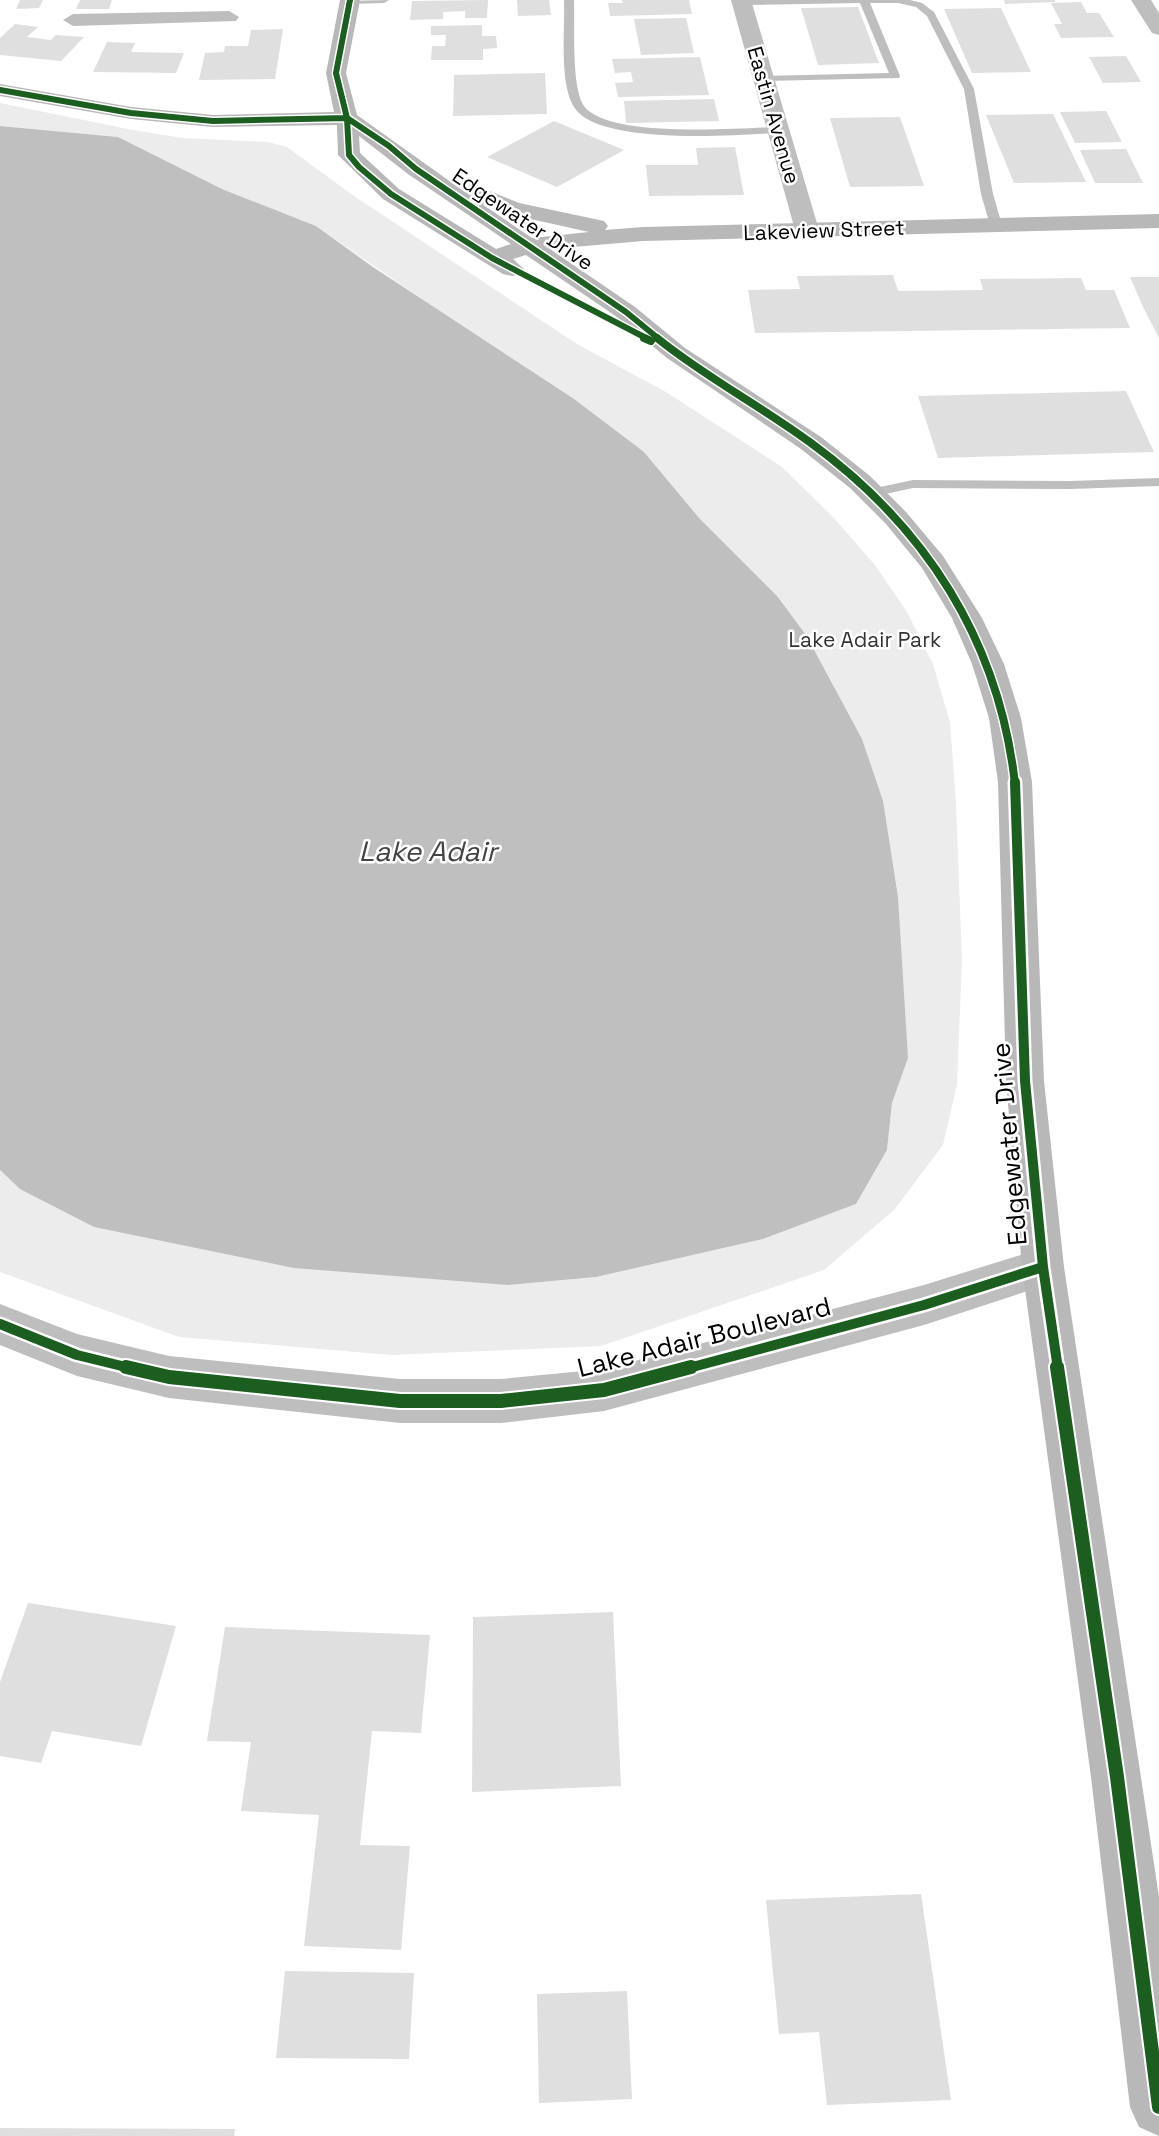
<svg xmlns="http://www.w3.org/2000/svg" width="1159" height="2136" font-family="'Space Grotesk',sans-serif">
<style>
.green{fill:#ececec}
.water{fill:#bfbfbf}
.building{fill:#dfdfdf}
.lines{fill:none;stroke-linecap:round;stroke-linejoin:round}
.lane{fill:#bebebe;fill-rule:evenodd}
.street{fill:#bebebe;fill-rule:evenodd}
.secondary{fill:#b8b8b8;fill-rule:evenodd}
.cycleway-far3-casing{stroke:#fff;stroke-width:9}
.cycleway-far2-casing{stroke:#fff;stroke-width:11}
.cycleway-far1-casing{stroke:#fff;stroke-width:15}
.cycleway-casing{stroke:#fff;stroke-width:18}
.cycleway-far3{stroke:#1b5e20;stroke-width:6}
.cycleway-far2{stroke:#1b5e20;stroke-width:8}
.cycleway-far1{stroke:#1b5e20;stroke-width:10}
.cycleway{stroke:#1b5e20;stroke-width:14}
.labels{text-anchor:middle;dominant-baseline:central;stroke-width:5;stroke-linejoin:round;paint-order:stroke}
.far-street-label{font-size:21px;fill:#000;stroke:#fff}
.far-park-label{font-size:21px;fill:#333;stroke:#fff}
.street-label{font-size:26px;fill:#000;stroke:#fff}
.water-label{font-size:28px;font-style:italic;fill:#444;stroke:#fff}
</style>
<rect width="100%" height="100%" fill="#fff"/>
<path class="green" d="M 0,103 L 133,130 L 182,138 L 268,142 L 287,147 L 354,196 L 577,344 L 666,392 L 782,467 L 833,517 L 875,565 L 907,612 L 933,664 L 950,722 L 956,803 L 962,960 L 957,1085 L 943,1145 L 895,1209 L 824,1270 L 601,1346 L 391,1355 L 179,1337 L 0,1272 L 0,1170 L 20,1189 L 508,1285 L 596,1277 L 763,1239 L 856,1204 L 887,1150 L 892,1103 L 908,1058 L 700,519 L 644,452 L 316,226 L 222,189 L 118,137 L 0,126 Z"/>
<path class="water" d="M 0,126 L 118,137 L 222,189 L 316,226 L 373,267 L 574,399 L 644,452 L 700,519 L 777,596 L 806,635 L 862,739 L 883,801 L 898,897 L 908,1058 L 892,1103 L 887,1150 L 856,1204 L 763,1239 L 596,1277 L 508,1285 L 294,1268 L 94,1227 L 20,1189 L 0,1170 Z"/>
<path class="building" d="M 20,0 L 43,0 L 39,8 L 16,9 Z
M 80,0 L 112,0 L 109,9 L 76,9 Z
M 488,0 L 487,18 L 465,18 L 465,11 L 443,12 L 443,19 L 410,20 L 412,1 Z
M 517,0 L 549,0 L 551,15 L 518,16 Z
M 622,0 L 689,0 L 692,14 L 610,16 L 608,3 L 623,3 Z
M 1004,0 L 1055,0 L 1055,2 L 1005,4 Z
M 1081,2 L 1087,13 L 1099,13 L 1114,37 L 1061,38 L 1054,24 L 1062,24 L 1051,3 Z
M 858,7 L 879,63 L 818,65 L 801,8 Z
M 1001,8 L 1031,72 L 972,73 L 944,9 Z
M 686,18 L 694,53 L 641,55 L 634,19 Z
M 15,24 L 38,27 L 27,37 L 51,40 L 56,35 L 84,37 L 61,61 L 0,55 L 0,38 Z
M 482,25 L 482,36 L 496,36 L 497,48 L 483,49 L 483,60 L 431,60 L 432,46 L 445,46 L 446,35 L 431,35 L 431,26 Z
M 283,29 L 275,79 L 199,80 L 205,53 L 224,52 L 225,46 L 248,46 L 251,30 Z
M 107,42 L 135,43 L 131,52 L 184,53 L 176,73 L 93,72 Z
M 1126,56 L 1141,82 L 1103,83 L 1089,57 Z
M 700,57 L 709,95 L 618,97 L 615,83 L 633,82 L 631,72 L 615,73 L 612,59 Z
M 545,73 L 547,114 L 453,116 L 454,75 Z
M 714,99 L 719,121 L 626,123 L 624,101 Z
M 1106,111 L 1122,142 L 1075,143 L 1060,112 Z
M 1053,114 L 1086,182 L 1014,183 L 986,115 Z
M 900,117 L 924,186 L 850,187 L 830,118 Z
M 554,121 L 624,150 L 557,187 L 487,157 Z
M 735,147 L 744,195 L 649,196 L 646,165 L 698,165 L 696,148 Z
M 1126,149 L 1143,183 L 1095,183 L 1080,150 Z
M 893,275 L 898,291 L 983,290 L 980,279 L 1081,278 L 1086,290 L 1114,290 L 1130,328 L 755,333 L 748,290 L 800,289 L 797,276 Z
M 1130,277 L 1159,277 L 1159,338 L 1143,307 Z
M 1126,391 L 1154,452 L 938,458 L 918,396 Z
M 28,1603 L 176,1626 L 141,1746 L 52,1731 L 41,1763 L 0,1756 L 0,1682 Z
M 613,1612 L 621,1786 L 472,1792 L 473,1617 Z
M 225,1627 L 430,1635 L 421,1733 L 372,1731 L 360,1845 L 410,1846 L 401,1950 L 304,1946 L 319,1815 L 241,1811 L 251,1742 L 207,1741 Z
M 921,1894 L 951,2100 L 827,2105 L 819,2032 L 779,2034 L 766,1900 Z
M 285,1971 L 414,1973 L 409,2059 L 276,2058 Z
M 627,1991 L 632,2099 L 539,2103 L 537,1994 Z
M 0,2128 L 235,2129 L 234,2136 L 0,2136 Z"/>
<g class="lines">
<path class="lane" d="M 389,0 L 384,3 L 349,4 L 344,1 Z
M 564,0 L 574,0 C 575,24 571,88 584,106 C 608,139 739,128 778,127 L 783,130 L 778,133 C 736,135 597,146 574,107 C 559,83 565,29 564,0 Z
M 739,0 L 910,0 L 922,3 L 934,12 L 974,89 L 993,194 L 1002,225 L 1000,227 L 990,225 L 981,194 L 964,89 L 927,16 L 916,7 L 898,3 L 870,3 L 900,76 L 899,78 L 764,81 L 759,78 L 760,76 L 889,73 L 860,3 L 742,5 L 739,4 Z
M 1159,478 L 1159,486 L 1070,489 L 913,488 L 871,497 L 864,493 L 866,490 L 913,480 L 1070,481 Z"/>
<path class="street" d="M 731,0 L 751,0 L 819,230 L 815,235 L 799,235 L 795,230 Z
M 1131,0 L 1151,0 L 1159,13 L 1159,35 L 1152,33 Z
M 229,11 L 239,17 L 236,21 L 73,26 L 63,20 L 73,14 Z
M 1043,1248 L 1058,1253 L 1064,1267 L 1058,1281 L 924,1325 L 604,1411 L 501,1423 L 400,1423 L 169,1398 L 77,1376 L 0,1345 L 0,1304 L 77,1334 L 169,1356 L 400,1379 L 501,1379 L 604,1369 L 924,1285 Z"/>
<path class="secondary" d="M 340,0 L 360,0 L 346,73 L 357,115 L 462,190 L 472,184 L 519,203 L 604,221 L 608,226 L 605,230 L 643,227 L 1159,214 L 1159,228 L 643,241 L 550,249 L 635,307 L 685,348 L 821,437 L 870,476 L 906,512 L 943,556 L 982,618 L 1004,664 L 1021,718 L 1032,782 L 1044,1081 L 1064,1267 L 1159,1897 L 1159,2136 L 1139,2127 L 1130,2107 L 1091,1777 L 1022,1267 L 1006,1081 L 998,782 L 989,718 L 972,664 L 952,618 L 922,568 L 886,524 L 850,488 L 801,449 L 667,358 L 617,317 L 526,255 L 513,259 L 524,269 L 521,274 L 512,276 L 503,274 L 383,199 L 338,155 L 337,125 L 213,127 L 131,119 L 0,96 L 0,84 L 131,107 L 213,115 L 334,112 L 326,73 ZM 359,136 L 408,174 L 511,244 L 496,249 L 399,189 L 360,153 ZM 482,204 L 504,213 L 589,232 L 532,238 Z"/>
<defs>
<path id="cycleway-far3" d="M 350,0 L 336,73 L 347,118 L 349,155 L 359,167 L 391,194 L 492,258 L 648,339
M 0,90 L 131,113 L 213,121 L 347,118
M 347,118 L 389,146 L 416,169 L 626,312 L 659,339"/>
<path id="cycleway-far2" d="M 644,338 L 651,341
M 657,338 C 705,377 761,406 811,443 C 926,527 999,641 1015,784"/>
<path id="cycleway-far1" d="M 1015,782 L 1025,1081 L 1043,1267 L 1058,1369
M 0,1324 L 77,1355 L 134,1369
M 685,1369 L 924,1305 L 1043,1267"/>
<path id="cycleway" d="M 126,1367 L 169,1377 L 400,1401 L 501,1401 L 604,1390 L 691,1367
M 1057,1367 L 1117,1777 L 1159,2107"/>
</defs>
<use href="#cycleway-far3" class="cycleway-far3-casing"/>
<use href="#cycleway-far2" class="cycleway-far2-casing"/>
<use href="#cycleway-far1" class="cycleway-far1-casing"/>
<use href="#cycleway" class="cycleway-casing"/>
<use href="#cycleway-far3" class="cycleway-far3"/>
<use href="#cycleway-far2" class="cycleway-far2"/>
<use href="#cycleway-far1" class="cycleway-far1"/>
<use href="#cycleway" class="cycleway"/>
</g>
<g class="labels">
<g class="far-street-label">
<text transform="translate(774 115) rotate(74)">Eastin Avenue</text>
<text transform="translate(523 219) rotate(34)">Edgewater Drive</text>
<text transform="translate(824 230) rotate(-2)">Lakeview Street</text>
</g>
<g class="far-park-label">
<text x="865" y="639">Lake Adair Park</text>
</g>
<g class="street-label">
<text transform="translate(1009 1144) rotate(-95)">Edgewater Drive</text>
<text transform="translate(704 1337) rotate(-14)">Lake Adair Boulevard</text>
</g>
<g class="water-label">
<text x="428" y="851">Lake Adair</text>
</g>
</g>
</svg>
